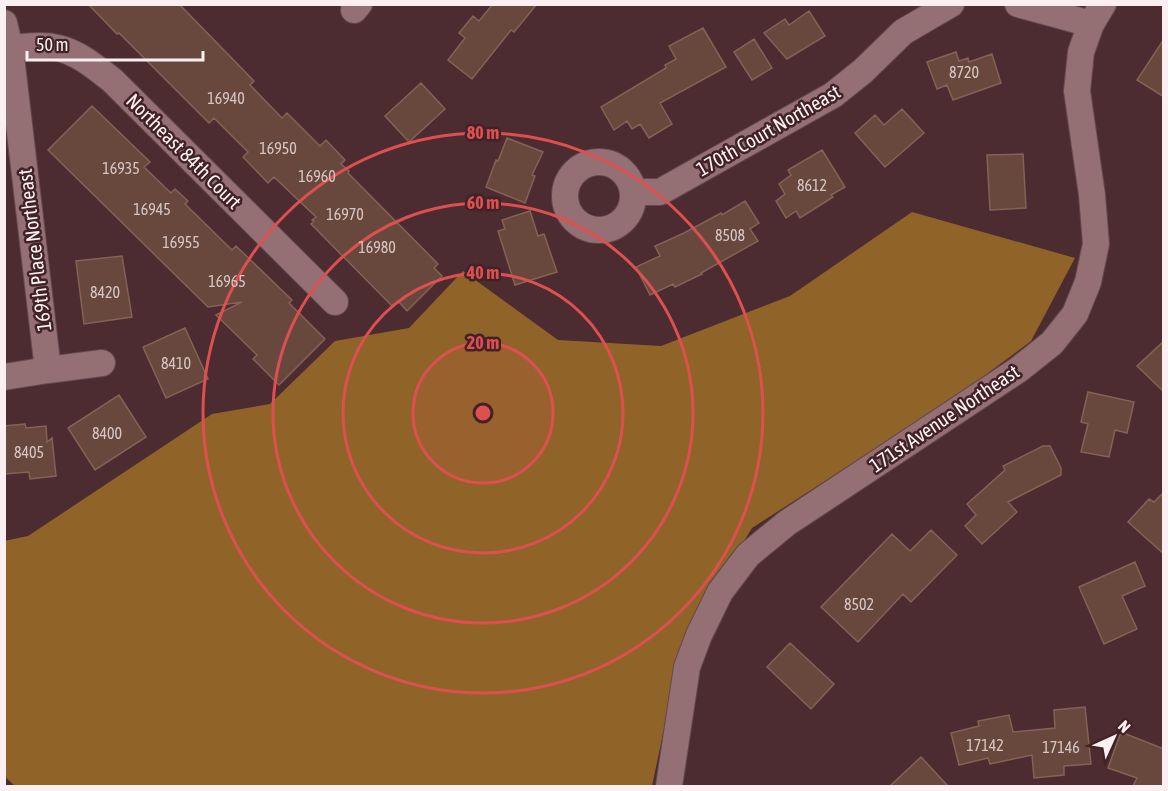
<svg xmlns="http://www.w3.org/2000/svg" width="1168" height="791" font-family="'Asap Condensed',sans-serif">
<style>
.forest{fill:#906429}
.building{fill:#68483d;stroke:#846256;stroke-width:1.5}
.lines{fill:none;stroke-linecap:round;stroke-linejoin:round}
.minor-casing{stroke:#62494d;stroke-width:28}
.minor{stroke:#946f74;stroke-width:26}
.ring{fill:none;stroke:#de5050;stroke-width:3}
.labels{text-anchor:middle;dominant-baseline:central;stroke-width:5;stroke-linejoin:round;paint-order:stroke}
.number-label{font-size:16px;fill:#d7c5c4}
.street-label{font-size:20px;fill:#fceff1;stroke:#412227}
.centre{fill:#de5050;stroke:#412227;stroke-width:3}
.ring-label{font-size:18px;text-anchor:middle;font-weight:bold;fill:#de5050;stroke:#412227;stroke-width:5;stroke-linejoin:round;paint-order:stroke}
</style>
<rect width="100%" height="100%" fill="#4c2c31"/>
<path class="forest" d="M 912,212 L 1075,258 L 1031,341 L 957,396 L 752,528 L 682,643 L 652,786 L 15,786 L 4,776 L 4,541 L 28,536 L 212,414 L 270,404 L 335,341 L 409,328 L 463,271 L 558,340 L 661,346 L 790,296 Z"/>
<path class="building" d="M 88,4 L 179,4 L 254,81 L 250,85 L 282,118 L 287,113 L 320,146 L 326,140 L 345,160 L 341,164 L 349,171 L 348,173 L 438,264 L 434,268 L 442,276 L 407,311 L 398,301 L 393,307 L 311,224 L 314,221 L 312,220 L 316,217 L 274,177 L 268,183 L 243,157 L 248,152 L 214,118 L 209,123 L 119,33 L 117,34 Z
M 493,4 L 537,4 L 514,32 L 511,30 L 472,79 L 448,60 L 465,38 L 459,33 L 473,16 L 479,21 Z
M 809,11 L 825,36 L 787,59 L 764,33 L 785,19 L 789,25 Z
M 703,28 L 726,67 L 660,103 L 672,124 L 649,138 L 640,124 L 632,129 L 627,121 L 614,130 L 601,107 L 666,68 L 665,65 L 676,59 L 669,46 Z
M 754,39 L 772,68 L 752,80 L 734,52 Z
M 1164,39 L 1164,97 L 1137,80 Z
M 956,52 L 959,61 L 968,58 L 969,62 L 992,54 L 1001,83 L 953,100 L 947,85 L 937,89 L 927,62 Z
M 421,83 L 445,109 L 409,142 L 385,116 Z
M 92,106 L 150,162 L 144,167 L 171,193 L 175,189 L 188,201 L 185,204 L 232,250 L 236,246 L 292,300 L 289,303 L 325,339 L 279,385 L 253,359 L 257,355 L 216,315 L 242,302 L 208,307 L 48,150 Z
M 902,109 L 924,133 L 885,167 L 855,133 L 875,115 L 884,125 Z
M 507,138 L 543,152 L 532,175 L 535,176 L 525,203 L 486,187 L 496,160 L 498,161 Z
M 822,150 L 845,187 L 831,195 L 833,197 L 800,218 L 796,211 L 786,218 L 776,201 L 785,194 L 779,184 L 791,175 L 788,170 Z
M 1023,154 L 1026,208 L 990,210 L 987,155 Z
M 745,201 L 759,223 L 750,229 L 758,241 L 701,273 L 702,274 L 675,287 L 673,284 L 650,295 L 636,267 L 660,256 L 655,246 L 684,233 L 721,213 L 722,215 Z
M 530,211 L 538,236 L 544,234 L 557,272 L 515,285 L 498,231 L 505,229 L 502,220 Z
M 122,256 L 132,317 L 84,324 L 76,261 Z
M 185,328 L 208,379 L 166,398 L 143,347 Z
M 1164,341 L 1164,392 L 1137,366 Z
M 1088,392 L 1134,402 L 1127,433 L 1115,430 L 1109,457 L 1081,452 L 1088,424 L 1081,422 Z
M 119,395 L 146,437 L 95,470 L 68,428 Z
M 25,424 L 26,428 L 46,426 L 47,442 L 52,438 L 56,476 L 30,479 L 29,472 L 4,474 L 4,426 Z
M 1043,446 L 1050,446 L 1061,468 L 1061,475 L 1008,502 L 1017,512 L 982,544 L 965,526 L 976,515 L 967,504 L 1005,470 L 1003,466 Z
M 1164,492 L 1164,554 L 1128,522 L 1149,499 L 1154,502 Z
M 931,530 L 957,555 L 911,602 L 903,594 L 858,642 L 821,607 L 892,534 L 910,551 Z
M 1135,562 L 1145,586 L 1122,596 L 1137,629 L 1104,644 L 1079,587 Z
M 790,643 L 834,684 L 811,709 L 767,667 Z
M 1085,707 L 1091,764 L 1064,766 L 1064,775 L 1034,778 L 1032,755 L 990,764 L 988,758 L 959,765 L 951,733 L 979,726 L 978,721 L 1009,715 L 1013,732 L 1055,728 L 1054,710 Z
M 1121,732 L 1164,749 L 1164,786 L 1133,786 L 1137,778 L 1108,768 Z
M 921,757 L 948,786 L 890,786 Z"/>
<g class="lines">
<defs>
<path id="minor" d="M 1018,4 L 1091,24
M 354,10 L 359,4
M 4,23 L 10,48 L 48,370
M 10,48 C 25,47 43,44 58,48 C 79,53 95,67 112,80 L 335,302
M565 196a34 34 0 1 1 68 0a34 34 0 1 1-68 0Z
M 633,192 L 660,192 L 833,95 L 863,71 L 903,32 L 951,4
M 4,377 L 48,370 L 102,363
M 669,786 L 687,667 L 699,635 L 720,592 L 748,555 L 787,523 L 1018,370 L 1052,343 L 1075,314 L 1088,282 L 1096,244 L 1092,195 L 1077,91 L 1081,52 L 1091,24 L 1103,4"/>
</defs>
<use href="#minor" class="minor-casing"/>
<use href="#minor" class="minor"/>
</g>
<circle cx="483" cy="413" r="70" fill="#de5050" fill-opacity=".12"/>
<g class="ring">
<circle cx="483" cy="413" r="70"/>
<circle cx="483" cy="413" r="140"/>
<circle cx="483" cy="413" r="210"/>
<circle cx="483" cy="413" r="280"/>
</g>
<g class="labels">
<g class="number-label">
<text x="964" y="72">8720</text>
<text x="226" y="98">16940</text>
<text x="278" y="148">16950</text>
<text x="121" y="168">16935</text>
<text x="317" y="176">16960</text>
<text x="812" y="185">8612</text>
<text x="152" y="209">16945</text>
<text x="345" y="214">16970</text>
<text x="730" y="235">8508</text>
<text x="181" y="242">16955</text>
<text x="377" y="247">16980</text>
<text x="227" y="281">16965</text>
<text x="105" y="292">8420</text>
<text x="176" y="363">8410</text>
<text x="107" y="433">8400</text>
<text x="29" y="452">8405</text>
<text x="859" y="604">8502</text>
<text x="985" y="745">17142</text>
<text x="1061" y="747">17146</text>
</g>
<g class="street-label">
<text transform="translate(768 130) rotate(-30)">170th Court Northeast</text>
<text transform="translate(184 151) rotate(45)">Northeast 84th Court</text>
<text transform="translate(34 250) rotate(-97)">169th Place Northeast</text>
<text transform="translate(944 418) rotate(-34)">171st Avenue Northeast</text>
</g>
</g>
<circle cx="483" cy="413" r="9" class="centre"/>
<g class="ring-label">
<text x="483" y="139">80 m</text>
<text x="483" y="209">60 m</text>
<text x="483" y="279">40 m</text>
<text x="483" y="349">20 m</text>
</g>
<rect width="1168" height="791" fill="none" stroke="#fceff1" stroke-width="12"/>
<g transform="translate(1114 737) rotate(45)" stroke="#412227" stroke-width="4.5" paint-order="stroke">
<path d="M0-4.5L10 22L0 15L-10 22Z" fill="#fceff1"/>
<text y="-9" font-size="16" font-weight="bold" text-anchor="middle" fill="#fceff1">N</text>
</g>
<path d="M27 51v9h176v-9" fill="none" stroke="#fceff1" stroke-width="3"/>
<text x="36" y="51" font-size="18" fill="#fceff1" stroke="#412227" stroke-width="4.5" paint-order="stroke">50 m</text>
</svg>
